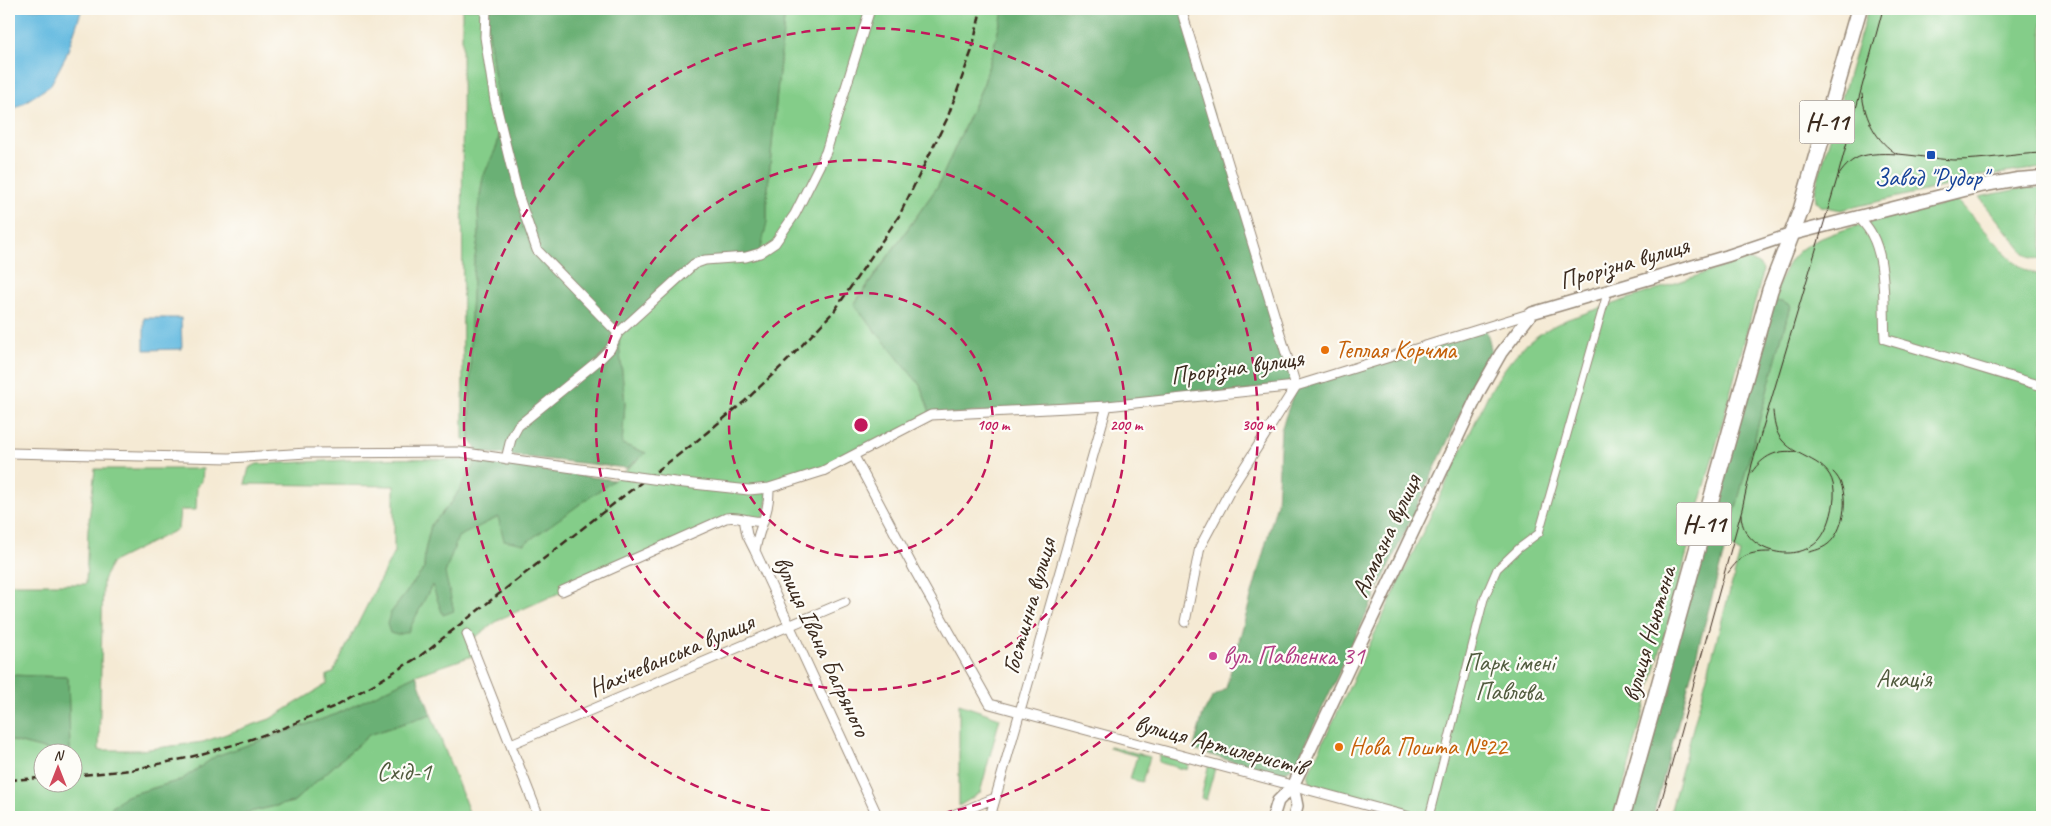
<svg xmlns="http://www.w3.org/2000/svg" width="2051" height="826" font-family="Caveat,sans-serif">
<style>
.green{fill:#84cd89;stroke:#607c54}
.forest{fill:#6bb075;stroke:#536d4a}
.water{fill:#63bae0;stroke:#4f727f}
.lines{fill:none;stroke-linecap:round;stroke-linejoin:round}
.pedestrian-casing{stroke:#988a79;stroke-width:9}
.minor-casing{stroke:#988a79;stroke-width:11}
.tertiary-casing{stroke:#988a79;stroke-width:14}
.secondary-casing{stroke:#988a79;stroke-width:15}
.primary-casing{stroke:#988a79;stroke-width:18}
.pedestrian{stroke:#fff;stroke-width:7}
.minor{stroke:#fff;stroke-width:9}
.tertiary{stroke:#fff;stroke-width:11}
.secondary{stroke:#fff;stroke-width:12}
.primary{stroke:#fff;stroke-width:15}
.tram{stroke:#3b2a1e;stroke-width:1}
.rail{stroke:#3b2a1e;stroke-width:2.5;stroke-dasharray:8 4;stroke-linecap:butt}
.minor-bridge-casing{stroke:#988a79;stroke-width:11;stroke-linecap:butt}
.minor-bridge{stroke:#fff;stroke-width:9}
.ring{fill:none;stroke:#c2185b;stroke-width:2.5;stroke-dasharray:9 6}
.transit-dot{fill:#1a4fb4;stroke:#fdfcf7;stroke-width:2}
.food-dot{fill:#e8710a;stroke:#fdfcf7;stroke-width:2}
.hotel-dot{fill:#d1479c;stroke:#fdfcf7;stroke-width:2}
.labels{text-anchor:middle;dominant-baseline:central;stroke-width:4.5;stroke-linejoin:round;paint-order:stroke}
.shield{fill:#fdfcf7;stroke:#75695f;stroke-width:1}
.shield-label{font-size:24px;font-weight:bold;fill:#3b2a1e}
.transit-label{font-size:25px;fill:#164399;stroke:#fdfcf7}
.street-label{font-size:25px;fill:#3b2a1e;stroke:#fdfcf7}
.food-label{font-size:25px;fill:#c56008;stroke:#fdfcf7;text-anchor:start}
.hotel-label{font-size:25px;fill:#b23c85;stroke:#fdfcf7;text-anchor:start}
.park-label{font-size:25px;fill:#515b3e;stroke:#fdfcf7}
.centre{fill:#c2185b;stroke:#fdfcf7;stroke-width:2.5}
.ring-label{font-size:15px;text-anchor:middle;font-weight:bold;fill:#c2185b;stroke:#fdfcf7;stroke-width:4.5;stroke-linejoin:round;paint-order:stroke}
</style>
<rect width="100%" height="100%" fill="#fdfcf7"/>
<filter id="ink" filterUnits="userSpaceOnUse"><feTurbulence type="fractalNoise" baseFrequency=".02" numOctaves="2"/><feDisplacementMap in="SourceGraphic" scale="10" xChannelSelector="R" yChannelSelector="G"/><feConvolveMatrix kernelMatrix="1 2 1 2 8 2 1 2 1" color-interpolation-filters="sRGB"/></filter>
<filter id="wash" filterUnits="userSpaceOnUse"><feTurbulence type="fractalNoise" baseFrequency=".0096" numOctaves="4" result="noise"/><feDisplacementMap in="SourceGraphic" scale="20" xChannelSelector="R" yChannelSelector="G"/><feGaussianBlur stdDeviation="1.12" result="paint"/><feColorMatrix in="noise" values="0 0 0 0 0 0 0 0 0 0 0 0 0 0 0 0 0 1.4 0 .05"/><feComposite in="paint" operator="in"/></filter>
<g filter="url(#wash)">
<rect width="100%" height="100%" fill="#f5ead4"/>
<path class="green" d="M 462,9 L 486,9 L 501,127 L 497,146 L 483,177 L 478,210 L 479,234 L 474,263 L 471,311 L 470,439 L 463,439 Z
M 785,9 L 1004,9 L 984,83 L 938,186 L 854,304 L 920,385 L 931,415 L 854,456 L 769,488 L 763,521 L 734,516 L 500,619 L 470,641 L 475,655 L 416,675 L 337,714 L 216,756 L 181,780 L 126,796 L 100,817 L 9,817 L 9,740 L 60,753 L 42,754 L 42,784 L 72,784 L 72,754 L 61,753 L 70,750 L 68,677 L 9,675 L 9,584 L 86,584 L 88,529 L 95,469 L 203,469 L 202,481 L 197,486 L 196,510 L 180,510 L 178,529 L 112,562 L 103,580 L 99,750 L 141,750 L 203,742 L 270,719 L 327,684 L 327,675 L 333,673 L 394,552 L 394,486 L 245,484 L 249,468 L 257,464 C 328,462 405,454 476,462 L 452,502 L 431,525 L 425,551 L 424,569 L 390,614 L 445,573 L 457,537 L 498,517 L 614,480 L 646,453 L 622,444 L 625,403 L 618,333 L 685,270 L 767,222 L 767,197 Z
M 1868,9 L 2042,9 L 2042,168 L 1974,177 L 1955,184 L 1841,210 L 1821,206 L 1816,201 L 1815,189 Z
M 2023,188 L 2042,188 L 2042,260 L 2032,258 L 2025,254 L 1979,197 Z
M 1958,201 L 2013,261 L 2027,271 L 2042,275 L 2042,817 L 1669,817 L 1740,553 L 1726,544 L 1790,306 L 1772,301 C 1779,285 1783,267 1796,254 C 1818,229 1923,210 1958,201 Z
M 1744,260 C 1752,261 1758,262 1763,269 L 1762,276 L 1615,817 L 1431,817 L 1311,784 L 1308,774 L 1488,395 C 1510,357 1527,337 1568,319 Z
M 959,704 L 1000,718 L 980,793 L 959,806 Z
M 431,714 L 471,817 L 228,817 L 293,802 L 369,735 Z
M 1110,746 L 1150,757 L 1142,782 L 1130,779 L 1137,756 L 1109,748 Z
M 1160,755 L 1189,762 L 1187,770 L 1158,762 Z
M 1209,763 L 1216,765 L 1206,800 L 1201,798 Z"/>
<path class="forest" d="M 486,9 L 785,9 L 767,197 L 767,222 L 760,253 L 705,260 L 618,333 L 625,403 L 622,444 L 646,453 L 627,468 L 478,452 L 470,439 L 471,311 L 474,263 L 479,234 L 478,210 L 483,177 L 497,146 L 501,127 Z
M 1004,9 L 1181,9 L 1296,386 L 1485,327 C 1497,361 1490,359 1473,387 L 1299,758 C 1292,770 1287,774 1273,773 L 1193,750 L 1203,714 L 1212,698 L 1226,688 L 1277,503 L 1281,430 L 1296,386 L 1107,406 L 931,415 L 920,385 L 854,305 L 938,186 L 984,83 Z
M 1772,301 L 1783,302 L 1790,306 L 1653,817 L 1627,817 Z
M 476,462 L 614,480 L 524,544 L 504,540 L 498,517 L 458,537 L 445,573 L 454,611 L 443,615 L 432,585 L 408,632 L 397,635 L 390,633 L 387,624 L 390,614 L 424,569 L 425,551 L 431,525 L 452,502 Z
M 9,675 L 68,677 L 70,751 L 60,753 L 9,740 Z
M 416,675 L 431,714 L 369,735 L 293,802 L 228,817 L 100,817 L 126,796 L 181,780 L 216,756 L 337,714 Z"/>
<path class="water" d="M 9,9 L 82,9 L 66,56 L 50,86 L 9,112 Z
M 144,318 L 181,318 L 182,349 L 144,350 Z"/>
</g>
<g filter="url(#ink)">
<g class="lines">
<defs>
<path id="pedestrian" d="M 1429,817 L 1484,599 L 1497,569 L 1519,548 L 1539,533 L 1608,290"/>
<path id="minor" d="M 486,9 L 485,37 L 495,101 L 518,195 L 537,250 L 618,333
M 1181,9 L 1296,386 L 1232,487 L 1200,547 L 1185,622
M 1858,216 C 1863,222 1869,228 1872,235 C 1887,263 1883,308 1885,339 L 2042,386
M 9,453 L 229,458 L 307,453 L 459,452 L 616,474
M 854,456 L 915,571 L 990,704 L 1410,817
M 506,459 L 511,439 L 518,426 L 599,360 L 610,349 L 618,333 L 694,264 L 705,260 L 746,257 L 760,253 L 775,243 L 795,214 L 826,152 L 870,9
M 675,482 L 749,490 L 769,488 L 823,471 L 931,415 L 1107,406 L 1296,386 L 1532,313
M 769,488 C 770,513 758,528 755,551 L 878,817
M 744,519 L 747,535 L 755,551
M 562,591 L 726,518 C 739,515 750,523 763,521
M 467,634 L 539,817
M 511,744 L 845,602
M 948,817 L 995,798
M 990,817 L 1107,406"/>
<path id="tertiary" d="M 1293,786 L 1297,806 L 1294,817
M 1273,817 L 1278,801 L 1293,786 L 1480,390 L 1501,353 L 1532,313 L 1727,256 L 1792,234"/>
<path id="secondary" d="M 1792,234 L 1980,186 L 2018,179 L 2042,177"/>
<path id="primary" d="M 1622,817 L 1770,290 L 1801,210 L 1859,9"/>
</defs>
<use href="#pedestrian" class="pedestrian-casing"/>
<use href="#minor" class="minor-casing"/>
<use href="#tertiary" class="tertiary-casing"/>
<use href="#secondary" class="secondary-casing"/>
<use href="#primary" class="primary-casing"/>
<use href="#pedestrian" class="pedestrian"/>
<use href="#minor" class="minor"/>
<use href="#tertiary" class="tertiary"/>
<use href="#secondary" class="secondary"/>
<use href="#primary" class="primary"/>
<path class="tram" d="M 1862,94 C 1865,119 1876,141 1897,154
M 1839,175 C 1845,166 1852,159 1862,156 C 1890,149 1926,159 1954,160 C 1984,160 2013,154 2042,153
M 1752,472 C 1763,456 1777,449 1796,452
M 1741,514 C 1741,551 1795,566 1819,540 C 1828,530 1833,511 1834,498 C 1837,458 1800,462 1782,440 C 1775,432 1774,421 1773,411
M 1809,552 C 1818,550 1827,547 1833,539 C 1846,522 1850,487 1833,472
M 1728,573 C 1741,555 1748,552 1770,552
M 1657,817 L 1742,509 L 1752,464 L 1837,179 L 1883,9"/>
<path class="rail" d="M 72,776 L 131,770 L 187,758 L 240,743 L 286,727 L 333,707 L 376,683 L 420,656 L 630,491 L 693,444 L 745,401 L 788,360 L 835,310 L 899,216 L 947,119 L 972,50 L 981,9
M 9,780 L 42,778"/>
<defs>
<path id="minor-bridge" d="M 616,474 L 675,482"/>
</defs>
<use href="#minor-bridge" class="minor-bridge-casing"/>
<use href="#minor-bridge" class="minor-bridge"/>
</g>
</g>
<g class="ring">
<circle cx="861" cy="425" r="132"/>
<circle cx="861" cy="425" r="265"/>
<path d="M799 817A397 397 0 1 1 923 817"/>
</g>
<rect class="transit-dot" x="1926" y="150" width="10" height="10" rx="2.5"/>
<g class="food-dot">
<circle cx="1325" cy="350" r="5"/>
<circle cx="1339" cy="747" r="5"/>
</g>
<circle class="hotel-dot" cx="1213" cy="656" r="5"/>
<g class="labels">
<g class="shield">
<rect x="1799.5" y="100.5" width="55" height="43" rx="4"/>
<rect x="1676.5" y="502.5" width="55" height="43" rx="4"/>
</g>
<g class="shield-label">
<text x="1827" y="122">Н-11</text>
<text x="1704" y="524">Н-11</text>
</g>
<g class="transit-label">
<text x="1931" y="178">Завод "Рудор"</text>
</g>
<g class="street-label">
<text transform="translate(1624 263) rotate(-16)">Прорізна вулиця</text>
<text transform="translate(1237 367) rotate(-8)">Прорізна вулиця</text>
<text transform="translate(1386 536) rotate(-65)">Алмазна вулиця</text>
<text transform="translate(1029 606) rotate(-74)">Гостинна вулиця</text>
<text transform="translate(1649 634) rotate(-74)">вулиця Ньютона</text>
<text transform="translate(822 646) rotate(65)">вулиця Івана Багряного</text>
<text transform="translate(671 655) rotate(-23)">Нахічеванська вулиця</text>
<text transform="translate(1220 745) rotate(15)">вулиця Артилеристів</text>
</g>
<g class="food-label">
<text x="1335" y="350">Теплая Корчма</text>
<text x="1349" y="747">Нова Пошта №22</text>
</g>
<g class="hotel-label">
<text x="1223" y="656">вул. Павленка 31</text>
</g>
<g class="park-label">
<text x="1509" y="663">Парк імені<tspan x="1509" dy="29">Павлова</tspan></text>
<text x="1904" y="679">Акація</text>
<text x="404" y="772">Схід-1</text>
</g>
</g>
<circle cx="861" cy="425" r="8" class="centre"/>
<g class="ring-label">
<text x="993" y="430">100 m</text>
<text x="1126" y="430">200 m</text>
<text x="1258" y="430">300 m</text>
</g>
<rect width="2051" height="826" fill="none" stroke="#fdfcf7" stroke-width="30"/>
<g transform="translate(58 768)"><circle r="24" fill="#fdfcf7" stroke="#afa8a0"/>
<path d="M0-4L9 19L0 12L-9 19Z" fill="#d1495b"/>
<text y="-8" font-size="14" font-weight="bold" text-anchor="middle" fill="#3b2a1e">N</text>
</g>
</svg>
